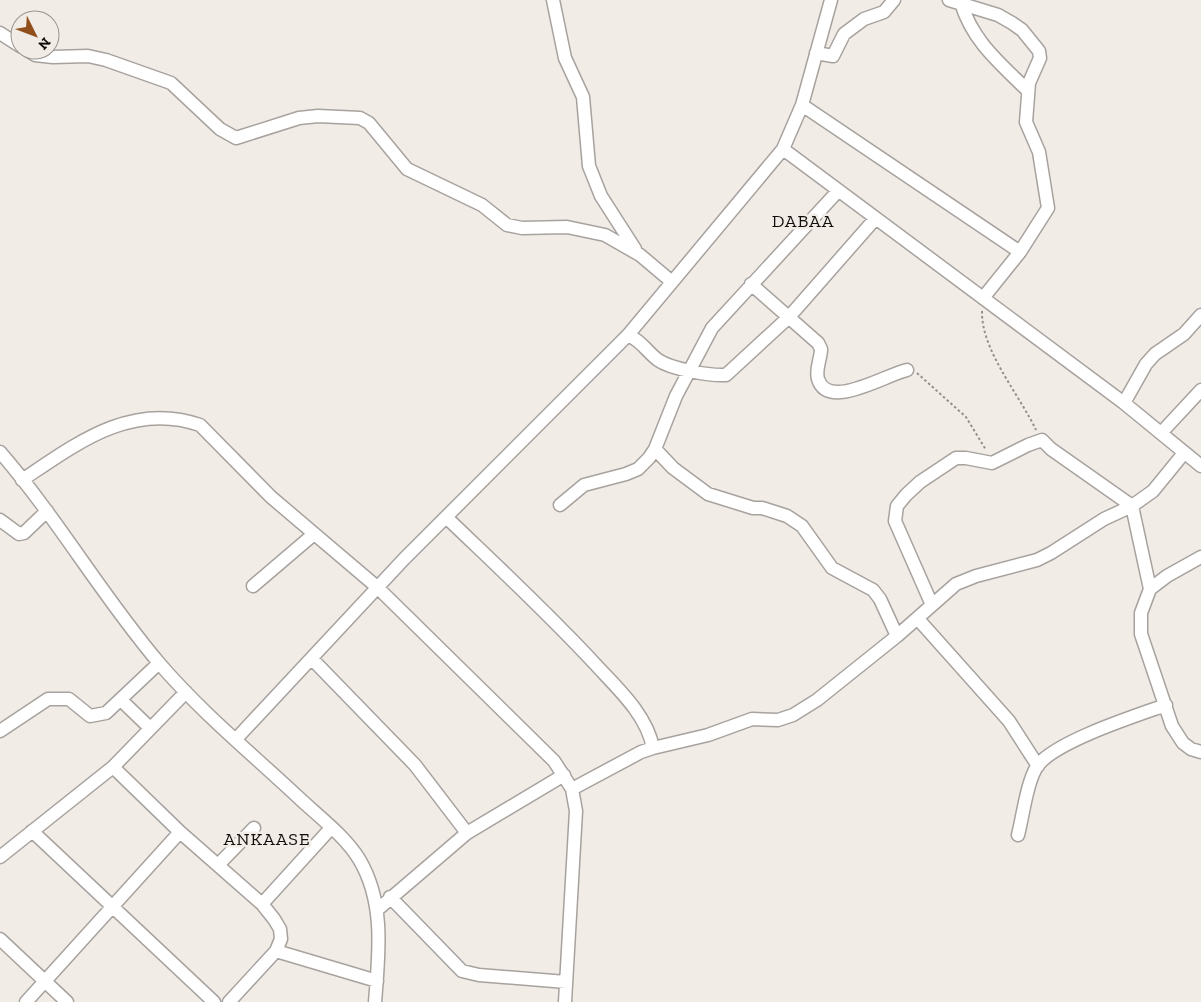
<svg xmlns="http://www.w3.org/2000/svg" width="1201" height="1002" font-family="'Zilla Slab',serif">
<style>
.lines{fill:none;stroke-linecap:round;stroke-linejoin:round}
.minor-casing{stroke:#a8a29e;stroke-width:15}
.path{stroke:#938f8b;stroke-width:2;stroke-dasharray:2.5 2.5;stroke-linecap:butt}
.minor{stroke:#fff;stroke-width:12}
.labels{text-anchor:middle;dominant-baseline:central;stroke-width:5;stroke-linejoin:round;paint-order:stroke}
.quarter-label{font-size:18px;letter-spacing:1px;fill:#110f0e;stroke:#f2ece7}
</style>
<rect width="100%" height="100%" fill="#f2ece7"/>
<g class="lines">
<defs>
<path id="minor" d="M 553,0 L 565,58 L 583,97 L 589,166 L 601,196 L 635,249
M 949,0 L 998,15 L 1012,23 L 1022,30 L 1039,51 L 1040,58 L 1029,83 L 1026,122 L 1039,152 L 1048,208 L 1020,252
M 961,3 C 973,42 1000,63 1028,91
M 0,33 L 20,46
M 27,50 L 35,55 L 53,57 L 88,56 L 106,60 L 171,83 L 220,129 L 236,138 L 299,118 L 318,116 L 360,118 L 369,123 L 407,169 L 482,205 L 507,225 L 522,228 L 567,227 L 605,235 L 640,255 L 672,282
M 816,53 L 833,56 L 844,34 L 864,19 L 884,12 L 894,0
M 802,105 L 1020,252 L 983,298
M 783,149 L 1124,403 L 1201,466
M 751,284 L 818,343 L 821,349 C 821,359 815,369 818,379 C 828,411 885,375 907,370
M 628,335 C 643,342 646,351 658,360 C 671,369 710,376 726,375 L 789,317 L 875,219
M 1124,403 L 1146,364 L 1155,354 L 1184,334 L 1201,315
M 1161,433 L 1201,390
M 655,449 L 673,468 L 708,494 L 753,508 L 762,508 L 787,516 L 802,526 L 832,568 L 873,590 L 880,599 L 897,636
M 0,452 C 58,519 102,596 159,663 C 201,712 251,753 298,797 C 318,816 344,835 359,859 C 385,902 379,953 375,1002
M 22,480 C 76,444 131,401 200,425 L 271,497 L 377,587 L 554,761 L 572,789 L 576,811 L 565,1002
M 560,505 L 584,485 L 626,474 L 638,469 L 649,458 L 655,449 L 676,396 L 712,328 L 838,191
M 446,517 C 497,566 548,613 596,665 C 618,689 647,715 653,748 L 641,752 L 572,789
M 0,520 L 19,534 L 24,533 L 47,511
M 1201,557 L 1167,576 L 1150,589 L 1141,613 L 1141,634 L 1172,726 L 1183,743 L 1191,749 L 1201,752
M 253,586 L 314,534
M 932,605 L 895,521 L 897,506 L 906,495 L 920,482 L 956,458 L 966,458 L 992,463 L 1028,445 L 1042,440 L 1051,449 L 1132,506 L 1150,589
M 918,619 L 1009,721 L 1038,766
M 312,659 L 415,765 L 467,833
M 121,700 L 150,728
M 0,731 L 48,699 L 69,699 L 90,716 L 106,713 L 159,663
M 236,739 L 404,559 L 628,335 L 783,149 L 802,105 L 831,0
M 653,748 L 708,735 L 752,719 L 778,720 L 793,715 L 817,700 L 897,636 L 956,584 L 976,576 L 1037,560 L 1051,553 L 1104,519 L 1132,506 L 1153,491 L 1184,453
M 113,767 L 180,832 L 262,904 L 274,919 L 280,929 L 281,939 L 276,951 L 229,1002
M 32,831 L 214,1002
M 1018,835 C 1023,816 1027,780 1038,765 C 1057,741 1135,716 1166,705
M 0,857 L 113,767 L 186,692
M 218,865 L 254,828
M 390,897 L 462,971 L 479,975 L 566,982
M 262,904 L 331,828
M 377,910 L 467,833 L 564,775
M 0,939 L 67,1002
M 276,951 L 377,981
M 26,1002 L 180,832"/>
</defs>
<use href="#minor" class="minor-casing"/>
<path class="path" d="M 982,311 C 981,350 1019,394 1036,430
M 917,373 L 966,417 L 986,450"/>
<use href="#minor" class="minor"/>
</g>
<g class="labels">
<g class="quarter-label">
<text x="803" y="221">DABAA</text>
<text x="267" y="839">ANKAASE</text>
</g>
</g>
<g transform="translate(35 35) rotate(132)"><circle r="24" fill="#f2ece7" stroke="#989490"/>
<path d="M0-4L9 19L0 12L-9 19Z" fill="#914f1c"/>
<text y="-8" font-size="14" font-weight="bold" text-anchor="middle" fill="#110f0e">N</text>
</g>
</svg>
